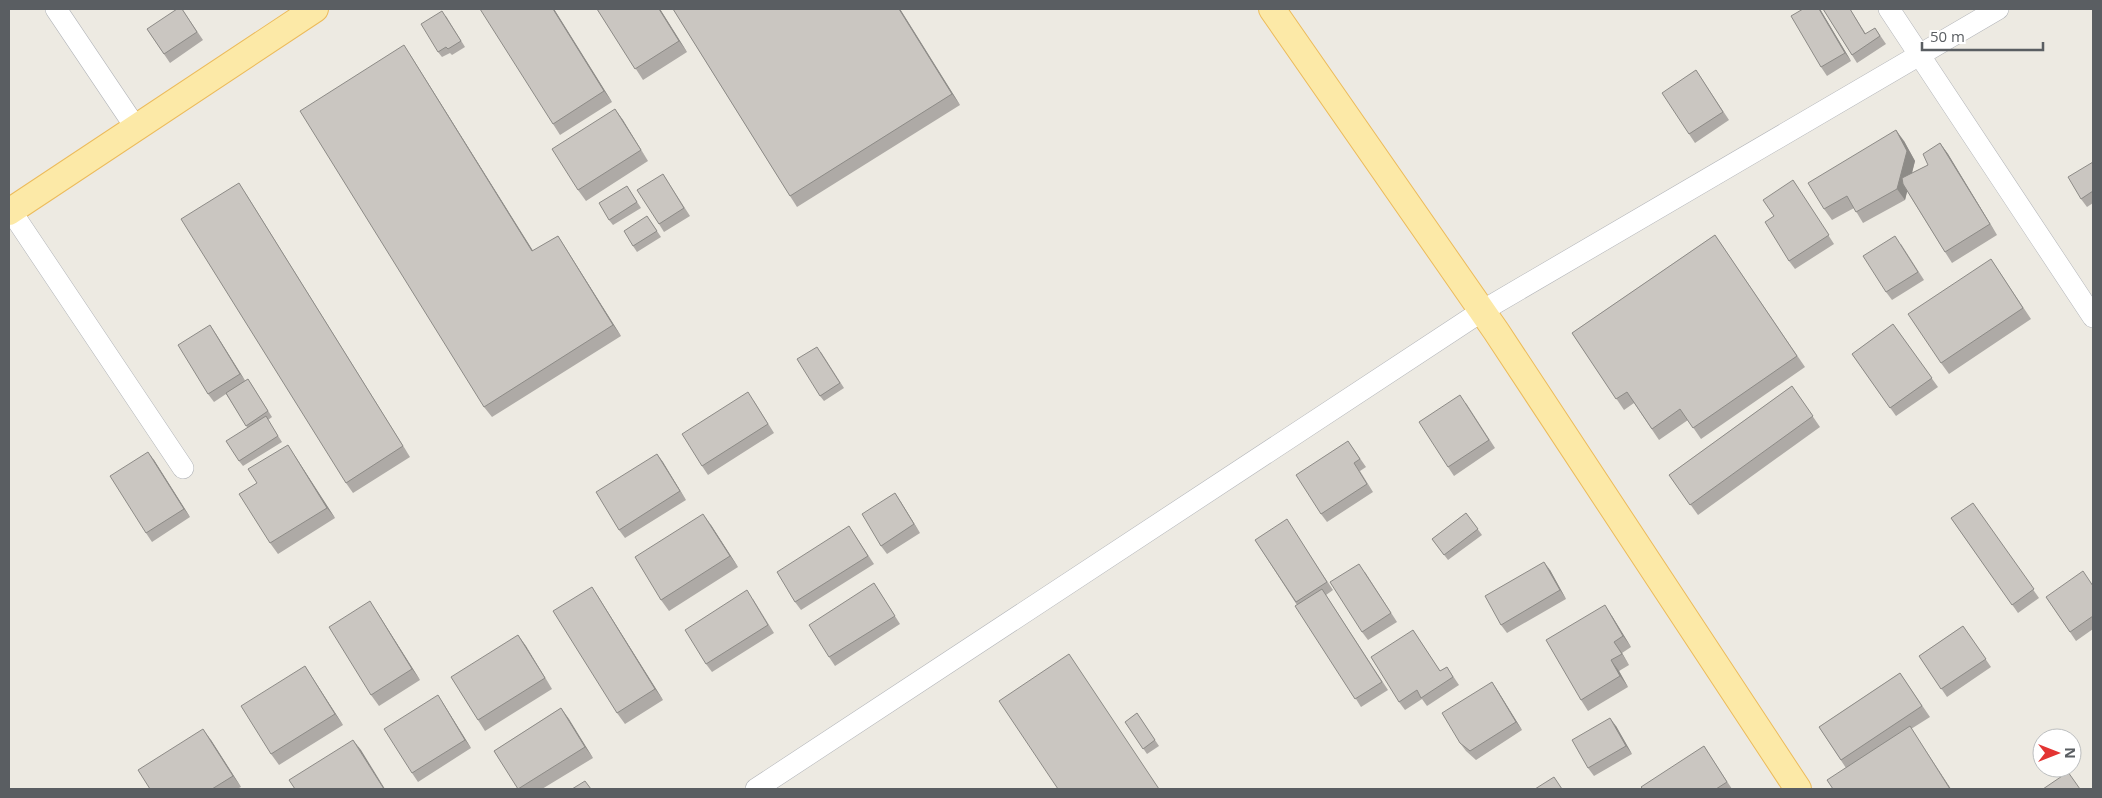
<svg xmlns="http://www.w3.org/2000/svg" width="2102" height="798" font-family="'Open Sans',sans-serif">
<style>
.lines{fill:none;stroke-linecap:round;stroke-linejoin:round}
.minor-casing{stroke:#b3b5b9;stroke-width:22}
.major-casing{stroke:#ecbb5b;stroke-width:28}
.minor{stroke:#fff;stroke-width:21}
.major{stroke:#fce9a7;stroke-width:26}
.wall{fill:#aeaaa6}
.shaded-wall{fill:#8d8b87}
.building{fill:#cac6c1;stroke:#8d8b87}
</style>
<rect width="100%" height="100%" fill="#edeae2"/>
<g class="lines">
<defs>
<path id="minor" d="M 56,9 L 136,128
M 1889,9 L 2093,317
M 11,211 L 183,468
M 756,789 L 1482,311 L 1998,9"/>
<path id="major" d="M 1272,9 L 1496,331 L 1798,789
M 9,212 L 315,9"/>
</defs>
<use href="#minor" class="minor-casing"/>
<use href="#major" class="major-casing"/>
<use href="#minor" class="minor"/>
<use href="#major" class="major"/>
</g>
<path class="wall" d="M 182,9 L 203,40 L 170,63 L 147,29 Z
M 554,9 L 612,102 L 560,135 L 553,124 Z
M 597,9 L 660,9 L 687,52 L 643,80 Z
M 673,9 L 900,9 L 960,105 L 797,207 L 790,196 Z
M 1803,9 L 1820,9 L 1851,61 L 1827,76 L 1821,67 Z
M 1823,9 L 1850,9 L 1866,34 L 1875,28 L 1886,44 L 1857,63 Z
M 446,16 L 465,47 L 452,55 L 450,53 L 442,57 L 438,52 Z
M 411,56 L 533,251 L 558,236 L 565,247 L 621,336 L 492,417 L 484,407 Z
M 1696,70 L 1729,120 L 1695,143 L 1689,134 Z
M 615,109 L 648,161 L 586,201 L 578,190 Z
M 1904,141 L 1915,161 L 1912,173 L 1928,165 L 1940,143 L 1948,154 L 1997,235 L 1952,263 L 1945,252 L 1907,191 L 1905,200 L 1863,223 L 1854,208 L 1832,220 L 1824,209 Z
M 2093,162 L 2093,203 L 2087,207 L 2081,199 Z
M 663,174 L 690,216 L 664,232 L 659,224 Z
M 1793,180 L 1834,244 L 1795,269 L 1789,261 L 1774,216 Z
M 627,186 L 641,208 L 613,225 L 609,220 Z
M 246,194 L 410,457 L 353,493 L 346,483 Z
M 647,216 L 661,237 L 637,252 L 633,246 Z
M 1715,235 L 1805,367 L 1701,439 L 1688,420 L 1659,440 L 1634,403 L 1624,410 L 1572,333 Z
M 1901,244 L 1924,280 L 1892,300 L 1886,292 Z
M 1991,259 L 2031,319 L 1949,374 L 1941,363 Z
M 1893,324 L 1938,387 L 1896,416 L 1852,354 Z
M 210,325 L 245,381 L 248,379 L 252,385 L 272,417 L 268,420 L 282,442 L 243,466 L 239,461 L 247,427 L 226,394 L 214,402 L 208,394 Z
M 821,352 L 844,388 L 824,401 L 820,396 Z
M 1792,386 L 1820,427 L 1698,515 L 1669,475 Z
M 754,401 L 774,433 L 708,475 L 702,466 Z
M 1466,403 L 1495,448 L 1454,476 L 1448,467 Z
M 1348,441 L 1366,467 L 1360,471 L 1373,492 L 1327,522 L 1321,514 Z
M 657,454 L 686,500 L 625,538 L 619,530 Z
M 295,456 L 335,518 L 278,554 L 270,543 Z
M 154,460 L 190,517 L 152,542 L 146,533 Z
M 895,493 L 920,533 L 887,554 L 881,546 Z
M 1973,503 L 2039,598 L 2018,613 L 1951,518 Z
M 1466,513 L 1482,535 L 1448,560 L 1432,539 Z
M 711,525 L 738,567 L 669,611 L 661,600 Z
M 849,526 L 874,564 L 801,610 L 795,602 Z
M 1292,528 L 1333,590 L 1326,595 L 1388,690 L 1361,707 L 1297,605 L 1255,540 Z
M 1550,570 L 1566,599 L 1507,633 L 1501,625 Z
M 1365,572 L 1397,622 L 1368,640 L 1362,632 Z
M 874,583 L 900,624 L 835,666 L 829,657 Z
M 2093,586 L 2093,629 L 2076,641 L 2046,597 Z
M 592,587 L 599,598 L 663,700 L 625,724 L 617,713 Z
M 753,599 L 774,633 L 712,672 L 706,664 Z
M 377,612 L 420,680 L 379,706 L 371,695 Z
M 1612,616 L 1631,647 L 1622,653 L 1629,665 L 1619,671 L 1628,687 L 1588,711 L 1581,700 Z
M 1963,626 L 1991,667 L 1947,697 L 1919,656 Z
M 1413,630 L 1440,671 L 1447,667 L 1459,685 L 1427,706 L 1422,699 L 1405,710 L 1399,702 Z
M 518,635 L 552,689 L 485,731 L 478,720 Z
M 305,666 L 343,725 L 279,765 L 271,754 Z
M 1900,673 L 1930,717 L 1911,729 L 1917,737 L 1846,768 L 1819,727 Z
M 1492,682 L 1522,730 L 1476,760 L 1466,751 L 1460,743 Z
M 443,703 L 471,748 L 418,782 L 412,773 Z
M 561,708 L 593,758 L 542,789 L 519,789 L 494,751 Z
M 1137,713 L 1159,746 L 1147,754 L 1125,722 Z
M 1616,726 L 1632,754 L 1594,776 L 1588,768 Z
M 211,740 L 241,787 L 237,789 L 150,789 Z
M 1704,746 L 1732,789 L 1643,789 Z"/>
<path class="shaded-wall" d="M 553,9 L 554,9 L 612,102 L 604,91 Z
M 659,9 L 660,9 L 687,52 L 679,41 Z
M 899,9 L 900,9 L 960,105 L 952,94 Z
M 1819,9 L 1820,9 L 1851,61 L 1845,53 Z
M 404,45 L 411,56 L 540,262 L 532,251 Z
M 615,109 L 623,120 L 648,161 L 641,150 Z
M 1896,130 L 1904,141 L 1915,161 L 1905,200 L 1897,189 Z
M 1940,143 L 1948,154 L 1997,235 L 1990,224 Z
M 239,183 L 246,194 L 410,457 L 403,446 Z
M 558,236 L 565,247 L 621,336 L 613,325 Z
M 210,325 L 216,334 L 246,382 L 240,374 Z
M 288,445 L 295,456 L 335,518 L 327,508 Z
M 148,452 L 154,460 L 190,517 L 184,509 Z
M 657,454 L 663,462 L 686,500 L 680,491 Z
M 895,493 L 901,502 L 920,533 L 914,524 Z
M 703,514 L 711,525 L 738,567 L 730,556 Z
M 1544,562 L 1550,570 L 1566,599 L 1560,590 Z
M 592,587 L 599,598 L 663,700 L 655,689 Z
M 370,601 L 377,612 L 420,680 L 412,669 Z
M 1605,605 L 1612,616 L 1631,647 L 1623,636 Z
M 518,635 L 526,646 L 552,689 L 545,678 Z
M 1614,642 L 1622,653 L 1629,665 L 1622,654 Z
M 1611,660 L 1619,671 L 1628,687 L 1620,676 Z
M 305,666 L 312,677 L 343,725 L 335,714 Z
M 1492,682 L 1498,691 L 1522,730 L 1516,722 Z
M 438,695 L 443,703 L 471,748 L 465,740 Z
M 561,708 L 569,719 L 593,758 L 585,747 Z
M 1610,718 L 1616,726 L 1632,754 L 1626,746 Z
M 1910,726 L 1917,737 L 1951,789 L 1950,789 Z
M 203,729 L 211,740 L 241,787 L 233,776 Z
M 353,740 L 361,750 L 385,789 L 384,789 Z"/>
<path class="building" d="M 177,9 L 182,9 L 197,32 L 164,54 L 147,29 Z
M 480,9 L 553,9 L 604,91 L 553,124 Z
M 597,9 L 659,9 L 679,41 L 635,69 Z
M 673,9 L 899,9 L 952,94 L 790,196 Z
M 1803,9 L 1819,9 L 1845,53 L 1821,67 L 1791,16 Z
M 1823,9 L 1850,9 L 1865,34 L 1875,28 L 1880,36 L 1852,55 Z
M 442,11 L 461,41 L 448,49 L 446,47 L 438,52 L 421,24 Z
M 404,45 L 532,251 L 558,236 L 613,325 L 484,407 L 300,111 Z
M 1696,70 L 1723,112 L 1689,134 L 1662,93 Z
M 615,109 L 641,150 L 578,190 L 552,149 Z
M 1896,130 L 1907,151 L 1897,189 L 1856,212 L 1847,196 L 1824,209 L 1808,183 Z
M 1940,143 L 1990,224 L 1945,252 L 1903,184 L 1902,178 L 1928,165 L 1923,154 Z
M 2093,162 L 2093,191 L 2081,199 L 2068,177 Z
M 663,174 L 684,208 L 659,224 L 637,190 Z
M 1793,180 L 1829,235 L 1789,261 L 1765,222 L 1774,216 L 1763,200 Z
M 239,183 L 403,446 L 346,483 L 181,219 Z
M 627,186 L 637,202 L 609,220 L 599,203 Z
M 647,216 L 657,231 L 633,246 L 624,231 Z
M 1715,235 L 1797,356 L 1693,428 L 1680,409 L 1652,429 L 1627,392 L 1616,399 L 1572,333 Z
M 1895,236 L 1918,272 L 1886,292 L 1863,256 Z
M 1991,259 L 2023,308 L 1941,363 L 1908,314 Z
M 1893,324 L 1932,378 L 1890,408 L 1852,354 Z
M 210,325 L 240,374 L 208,394 L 178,345 Z
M 817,347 L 840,383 L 820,396 L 797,359 Z
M 248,379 L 268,411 L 246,426 L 226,393 Z
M 1792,386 L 1813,416 L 1690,505 L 1669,475 Z
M 748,392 L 768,424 L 702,466 L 682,434 Z
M 1460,395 L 1489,440 L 1448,467 L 1419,422 Z
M 266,416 L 278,436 L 239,461 L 226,441 Z
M 1348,441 L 1360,459 L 1354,463 L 1367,484 L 1321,514 L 1296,475 Z
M 288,445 L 327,508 L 270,543 L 239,494 L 257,483 L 248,469 Z
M 148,452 L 184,509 L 146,533 L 110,476 Z
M 657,454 L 680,491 L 619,530 L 596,492 Z
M 895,493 L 914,524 L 881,546 L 862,514 Z
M 1973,503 L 2034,589 L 2012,605 L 1951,518 Z
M 1466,513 L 1478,529 L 1444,555 L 1432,539 Z
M 703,514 L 730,556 L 661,600 L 635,557 Z
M 1287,519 L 1327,582 L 1296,602 L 1255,540 Z
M 849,526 L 868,556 L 795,602 L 777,572 Z
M 1544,562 L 1560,590 L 1501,625 L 1485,596 Z
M 1359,564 L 1391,613 L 1362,632 L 1330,582 Z
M 2083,571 L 2093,586 L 2093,616 L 2070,632 L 2046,597 Z
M 874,583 L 895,616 L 829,657 L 809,625 Z
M 592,587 L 655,689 L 617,713 L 553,611 Z
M 1322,589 L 1382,682 L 1355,699 L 1295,606 Z
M 747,590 L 768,625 L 706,664 L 685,630 Z
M 370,601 L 412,669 L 371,695 L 329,627 Z
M 1605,605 L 1623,636 L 1614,642 L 1622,654 L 1611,660 L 1620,676 L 1581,700 L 1546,640 Z
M 1963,626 L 1986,659 L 1941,689 L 1919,656 Z
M 1413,630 L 1440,671 L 1447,667 L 1453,677 L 1421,698 L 1417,690 L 1399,702 L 1371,657 Z
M 518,635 L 545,678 L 478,720 L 451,677 Z
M 1069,654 L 1159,789 L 1058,789 L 999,701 Z
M 305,666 L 335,714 L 271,754 L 241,706 Z
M 1900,673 L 1922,706 L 1841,760 L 1819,727 Z
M 1492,682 L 1516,722 L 1470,751 L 1460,743 L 1442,713 Z
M 438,695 L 465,740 L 412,773 L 384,729 Z
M 561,708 L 585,747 L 518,789 L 494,751 Z
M 1137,713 L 1155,740 L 1143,749 L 1125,722 Z
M 1610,718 L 1626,746 L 1588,768 L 1572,740 Z
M 1910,726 L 1950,789 L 1833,789 L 1827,780 Z
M 203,729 L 233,776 L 212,789 L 150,789 L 138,770 Z
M 353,740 L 384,789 L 295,789 L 289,780 Z
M 1704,746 L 1727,782 L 1716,789 L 1643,789 L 1641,787 Z
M 2068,772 L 2080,789 L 2043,789 Z
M 1554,777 L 1562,789 L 1535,789 Z
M 585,781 L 591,789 L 572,789 Z"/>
<rect width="2102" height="798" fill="none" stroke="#5a5e62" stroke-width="20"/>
<g transform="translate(2057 753) rotate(90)"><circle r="24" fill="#ffffff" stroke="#bdbfc0"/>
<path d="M0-4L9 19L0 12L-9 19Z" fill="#e33432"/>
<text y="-8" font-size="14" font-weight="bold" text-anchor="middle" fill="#5a5e62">N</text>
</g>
<path d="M1922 42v8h121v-8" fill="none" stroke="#5a5e62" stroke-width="2.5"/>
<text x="1930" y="42" font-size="15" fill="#5a5e62" stroke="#ffffff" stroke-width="4" paint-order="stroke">50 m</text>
</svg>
